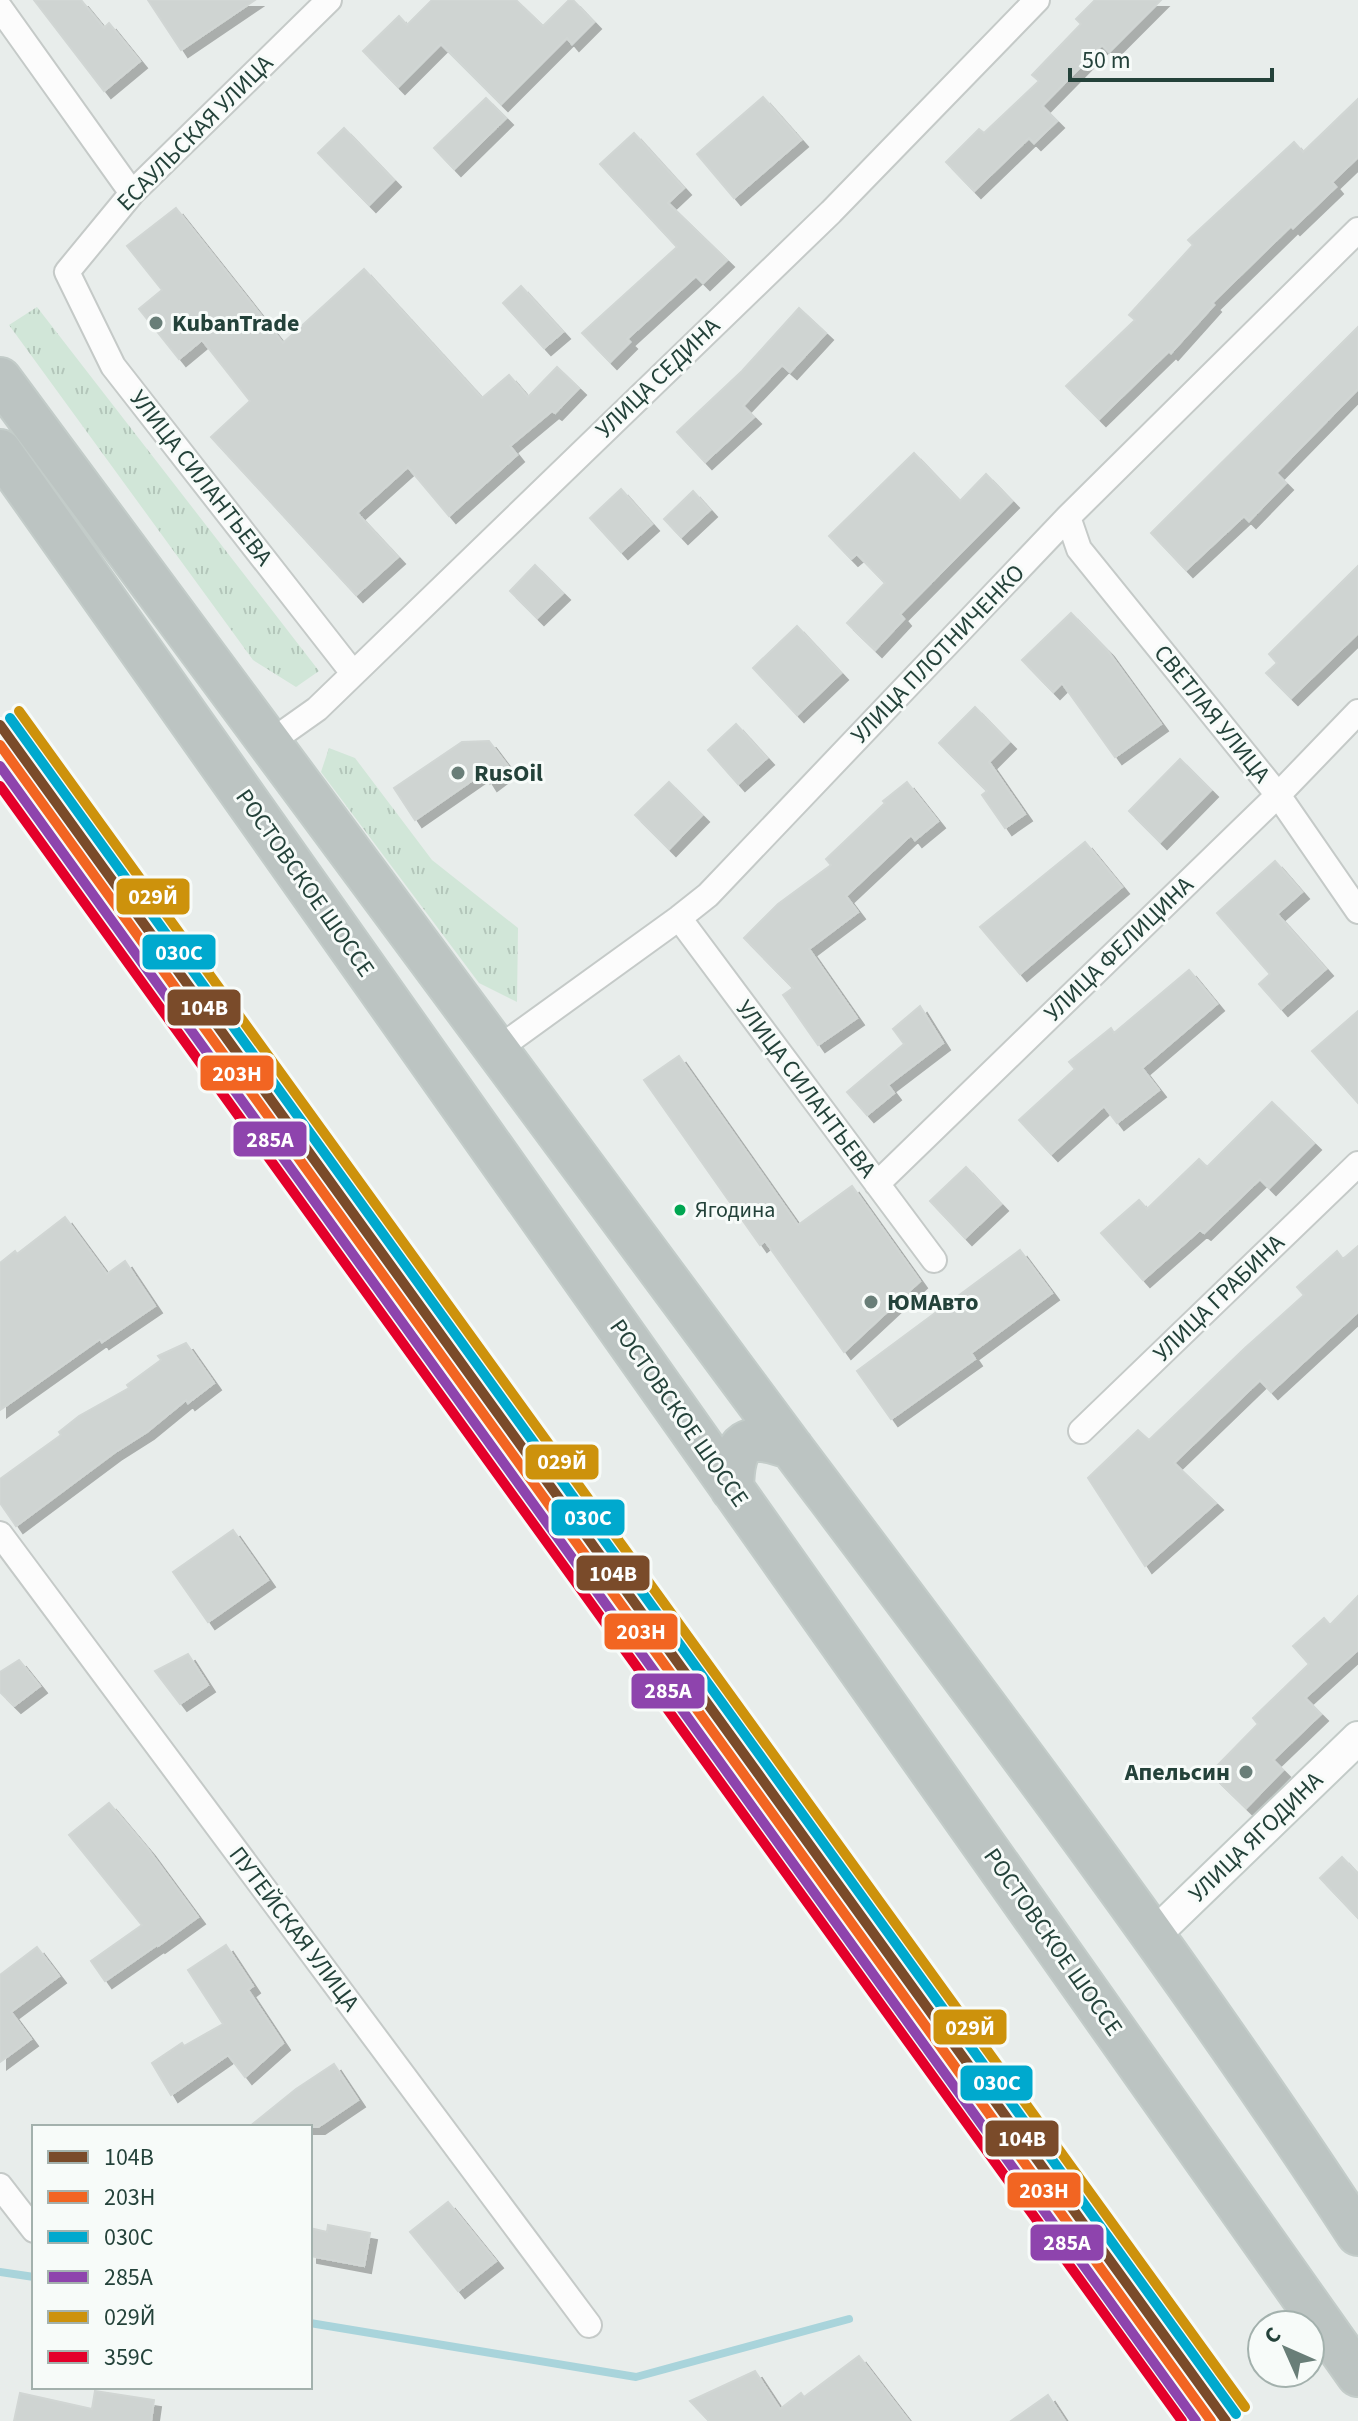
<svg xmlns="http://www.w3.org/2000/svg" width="1358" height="2421" font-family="'Source Sans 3',sans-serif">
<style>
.grass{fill:url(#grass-tufts)}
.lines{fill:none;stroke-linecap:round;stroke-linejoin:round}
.stream{stroke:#a9d4db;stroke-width:8}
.building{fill:#cfd4d2;stroke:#d1d6d4;stroke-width:2;filter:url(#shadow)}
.street-casing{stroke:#c5cac8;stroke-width:28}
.secondary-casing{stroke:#c3cbc8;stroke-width:36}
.highway-casing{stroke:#c3ccc9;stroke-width:46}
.street{stroke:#fcfcfc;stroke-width:24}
.secondary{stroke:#fcfcfc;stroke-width:32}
.highway{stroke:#bcc4c2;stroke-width:42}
.rail-1-casing{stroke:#f7fbf9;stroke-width:16}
.rail-2-casing{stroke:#f7fbf9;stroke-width:16}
.rail-3-casing{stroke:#f7fbf9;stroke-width:16}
.rail-4-casing{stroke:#f7fbf9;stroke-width:16}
.rail-5-casing{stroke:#f7fbf9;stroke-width:16}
.rail-6-casing{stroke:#f7fbf9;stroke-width:16}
.rail-1{stroke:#7a4b2a;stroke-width:10}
.rail-2{stroke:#f26522;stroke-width:10}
.rail-3{stroke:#00a9ce;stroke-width:10}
.rail-4{stroke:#8e44ad;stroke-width:10}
.rail-5{stroke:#cd920c;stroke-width:10}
.rail-6{stroke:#e4002b;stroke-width:10}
.poi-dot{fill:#697e78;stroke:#f7fbf9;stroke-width:3}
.bus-dot{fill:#00a651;stroke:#f7fbf9;stroke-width:3}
.labels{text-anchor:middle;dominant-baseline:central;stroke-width:6;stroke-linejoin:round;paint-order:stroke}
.bus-label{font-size:22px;fill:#24423a;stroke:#f7fbf9;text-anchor:start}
.street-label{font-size:24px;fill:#24423a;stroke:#f7fbf9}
.poi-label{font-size:24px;font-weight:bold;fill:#24423a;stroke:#f7fbf9;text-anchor:start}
.line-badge{stroke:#f7fbf9;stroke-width:3}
.badge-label{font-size:22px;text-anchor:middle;font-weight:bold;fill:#fff}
</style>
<defs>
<pattern id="grass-tufts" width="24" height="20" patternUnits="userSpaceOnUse" patternTransform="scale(2)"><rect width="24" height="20" fill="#d1e6d8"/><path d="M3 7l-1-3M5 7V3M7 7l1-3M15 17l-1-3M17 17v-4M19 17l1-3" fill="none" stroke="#b3c6ba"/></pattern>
<filter id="shadow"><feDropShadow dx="7" dy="7" stdDeviation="0" flood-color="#0004"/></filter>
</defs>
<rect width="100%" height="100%" fill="#e8edeb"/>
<path class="grass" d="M 37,307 L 319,671 L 296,687 L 253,660 L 9,325 Z
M 329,748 L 355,758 L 432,860 L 518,928 L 517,1002 L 479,983 L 321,772 Z"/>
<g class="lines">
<path class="stream" d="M 0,2272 L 34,2277
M 310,2323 L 636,2377 L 849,2319"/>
</g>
<path class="building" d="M 34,0 L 81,0 L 104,28 L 109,23 L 140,61 L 104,91 Z
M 148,0 L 255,0 L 181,50 Z
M 432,0 L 516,0 L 543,26 L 569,0 L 573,0 L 594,22 L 572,44 L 567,38 L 501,104 L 441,44 L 398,87 L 363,51 L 399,16 L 407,25 Z
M 1095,0 L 1161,0 L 1109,52 L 1102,45 L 1042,106 L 1057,121 L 1034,143 L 1029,138 L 974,191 L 946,162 L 979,129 L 984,133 L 1039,81 L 1032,75 L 1081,24 L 1076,19 Z
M 763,97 L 801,140 L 734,198 L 697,154 Z
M 486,98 L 506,118 L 454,169 L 434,148 Z
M 1358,99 L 1358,157 L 1332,182 L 1336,187 L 1293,228 L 1291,226 L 1212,303 L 1214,305 L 1171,353 L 1169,351 L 1099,419 L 1066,386 L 1135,320 L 1129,315 L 1193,245 L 1188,240 L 1294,142 L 1303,152 Z
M 344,128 L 394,180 L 369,205 L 318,153 Z
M 634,133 L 684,188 L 668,203 L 727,260 L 703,283 L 696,276 L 627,339 L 630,342 L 610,362 L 582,333 L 677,247 L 600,164 Z
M 176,208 L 283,343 L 364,269 L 482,398 L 509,375 L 528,397 L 557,367 L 579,388 L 555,413 L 552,411 L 510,446 L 517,455 L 449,516 L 408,467 L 357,513 L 398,557 L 356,595 L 211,437 L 250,401 L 202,340 L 179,359 L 139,309 L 162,290 L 127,246 Z
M 521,286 L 563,332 L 544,348 L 503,303 Z
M 799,308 L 826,333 L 790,372 L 782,365 L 743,406 L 754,417 L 705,462 L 677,432 L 742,371 Z
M 1358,327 L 1358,389 L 1276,473 L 1286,483 L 1249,521 L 1244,516 L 1186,570 L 1151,533 Z
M 914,453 L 960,501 L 986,474 L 1012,501 L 900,614 L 904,619 L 875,650 L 847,623 L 885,583 L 857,554 L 851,559 L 829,536 Z
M 621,489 L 652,524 L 621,552 L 590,518 Z
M 693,491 L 710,510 L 681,537 L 664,519 Z
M 535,565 L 563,593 L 537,618 L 510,591 Z
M 1358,566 L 1358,633 L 1291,698 L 1266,673 L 1277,663 L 1269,654 Z
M 1071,613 L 1107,650 L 1161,724 L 1115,757 L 1062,683 L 1053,692 L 1022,660 Z
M 797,626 L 841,673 L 797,715 L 753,668 Z
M 975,707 L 1009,742 L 989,762 L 1025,814 L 1005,828 L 982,795 L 987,791 L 939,743 Z
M 736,724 L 767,758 L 738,784 L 708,750 Z
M 489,741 L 510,769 L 490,784 L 483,773 L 415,820 L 394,788 L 462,742 Z
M 1180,759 L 1211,790 L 1160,842 L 1129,811 Z
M 669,782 L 702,815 L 669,849 L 635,815 Z
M 907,782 L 938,821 L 915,840 L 911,835 L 846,896 L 858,912 L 809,949 L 857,1018 L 818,1045 L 783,995 L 793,988 L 744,938 L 778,904 L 831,865 L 826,859 L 885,803 L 883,801 Z
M 1085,842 L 1122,887 L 1020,974 L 980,927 Z
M 1275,861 L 1302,892 L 1277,914 L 1326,969 L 1281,1009 L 1259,984 L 1270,974 L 1217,913 Z
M 1189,970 L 1217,1004 L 1142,1068 L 1159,1090 L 1117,1123 L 1104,1106 L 1051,1154 L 1019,1120 L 1075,1069 L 1069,1062 L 1111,1028 L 1114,1033 Z
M 920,1006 L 943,1043 L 888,1085 L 894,1093 L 867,1115 L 847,1092 L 904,1044 L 893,1029 Z
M 1358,1011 L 1358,1103 L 1312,1051 Z
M 679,1056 L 798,1225 L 852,1186 L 920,1281 L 844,1352 L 765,1241 L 760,1245 L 644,1080 Z
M 1272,1102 L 1314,1143 L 1269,1188 L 1260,1179 L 1204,1233 L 1200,1230 L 1143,1280 L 1101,1233 L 1139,1200 L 1147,1209 L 1199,1159 L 1207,1167 Z
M 966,1167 L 1001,1204 L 965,1238 L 930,1201 Z
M 65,1217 L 107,1274 L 125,1261 L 155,1306 L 102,1342 L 100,1339 L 0,1410 L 0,1263 L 15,1251 L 17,1254 Z
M 1358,1246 L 1358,1312 L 1271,1392 L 1260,1380 L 1174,1463 L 1216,1503 L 1145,1566 L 1088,1478 L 1138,1430 L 1149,1440 L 1245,1348 L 1304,1295 L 1297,1287 L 1337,1251 L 1343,1259 Z
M 1020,1250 L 1052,1293 L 971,1353 L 975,1359 L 891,1419 L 857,1371 Z
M 186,1343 L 214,1383 L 188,1403 L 186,1400 L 147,1432 L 114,1453 L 16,1526 L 0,1503 L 0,1479 L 61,1435 L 59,1432 L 79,1416 L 129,1388 L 127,1385 L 161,1360 L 158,1356 Z
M 233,1530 L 268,1580 L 208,1622 L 173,1572 Z
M 1358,1596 L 1358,1650 L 1305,1698 L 1321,1714 L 1273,1760 L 1283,1770 L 1246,1808 L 1210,1773 L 1258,1724 L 1253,1718 L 1309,1664 L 1293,1646 L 1324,1618 L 1330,1625 Z
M 188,1654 L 208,1685 L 180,1704 L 155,1671 Z
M 19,1660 L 40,1686 L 14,1706 L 0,1692 L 0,1672 Z
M 109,1803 L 148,1849 L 198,1917 L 158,1946 L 157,1945 L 105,1981 L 91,1961 L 142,1925 L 69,1835 Z
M 1342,1857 L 1358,1874 L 1358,1918 L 1320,1878 Z
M 226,1945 L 253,1986 L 248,1990 L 283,2043 L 245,2077 L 228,2055 L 171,2095 L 152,2063 L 182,2043 L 184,2046 L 223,2024 L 188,1970 Z
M 37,1947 L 59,1976 L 11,2012 L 31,2039 L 0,2062 L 0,1975 Z
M 334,2064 L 358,2100 L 318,2127 L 249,2127 L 296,2089 Z
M 448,2202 L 496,2261 L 458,2291 L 410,2232 Z
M 328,2225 L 370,2233 L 364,2266 L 310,2256 L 310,2228 L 327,2232 Z
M 859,2356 L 909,2421 L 709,2421 L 690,2401 L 755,2371 L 780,2409 L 801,2393 L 804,2397 Z
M 95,2391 L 154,2400 L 151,2421 L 14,2421 L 20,2393 L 92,2409 Z
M 1048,2395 L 1065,2421 L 1011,2421 Z"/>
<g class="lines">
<defs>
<path id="street" d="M 329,0 L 132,193 L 67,272 L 113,366 L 353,673
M 0,8 L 132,193
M 1068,517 L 1079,549 L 1278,795 L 1358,911
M 269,743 L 317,709 L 831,212 L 1037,0
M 679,918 L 934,1260
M 495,1051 L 679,918 L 708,895 L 1068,517 L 1358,230
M 877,1184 L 1278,795 L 1358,712
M 1081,1431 L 1358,1164
M 0,1534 L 589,2325
M 0,2186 L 34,2230"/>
<path id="secondary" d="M 1154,1935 L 1358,1738"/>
<path id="highway" d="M 0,379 C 263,735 525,1092 791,1447 C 985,1705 1181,1963 1358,2234
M 0,451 L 1358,2375
M 732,1489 C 733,1439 746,1431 792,1448"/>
</defs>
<use href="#street" class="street-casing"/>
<use href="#secondary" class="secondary-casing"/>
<use href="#highway" class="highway-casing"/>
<use href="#street" class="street"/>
<use href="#secondary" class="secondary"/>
<use href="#highway" class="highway"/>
<defs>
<path id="rail-1" d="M 0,725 L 1226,2421"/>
<path id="rail-2" d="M 0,745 L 1211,2421"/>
<path id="rail-3" d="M 10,718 L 1236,2414"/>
<path id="rail-4" d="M 0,766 L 1196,2421"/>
<path id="rail-5" d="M 19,711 L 1245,2407"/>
<path id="rail-6" d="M 0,786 L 1182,2421"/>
</defs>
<use href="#rail-1" class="rail-1-casing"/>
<use href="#rail-2" class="rail-2-casing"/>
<use href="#rail-3" class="rail-3-casing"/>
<use href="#rail-4" class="rail-4-casing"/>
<use href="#rail-5" class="rail-5-casing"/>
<use href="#rail-6" class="rail-6-casing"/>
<use href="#rail-1" class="rail-1"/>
<use href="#rail-2" class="rail-2"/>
<use href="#rail-3" class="rail-3"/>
<use href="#rail-4" class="rail-4"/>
<use href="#rail-5" class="rail-5"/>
<use href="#rail-6" class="rail-6"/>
</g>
<g class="poi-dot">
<circle cx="156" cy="323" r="8"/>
<circle cx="458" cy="773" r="8"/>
<circle cx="871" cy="1302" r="8"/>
<circle cx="1246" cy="1772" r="8"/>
</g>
<circle class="bus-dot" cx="680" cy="1210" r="7"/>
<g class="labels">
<g class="bus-label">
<text x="695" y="1210">Ягодина</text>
</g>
<g class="street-label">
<text transform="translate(195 133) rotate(-45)">ЕСАУЛЬСКАЯ УЛИЦА</text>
<text transform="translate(658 378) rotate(-44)">УЛИЦА СЕДИНА</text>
<text transform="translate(201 478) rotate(52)">УЛИЦА СИЛАНТЬЕВА</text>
<text transform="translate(938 654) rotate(-46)">УЛИЦА ПЛОТНИЧЕНКО</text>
<text transform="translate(1212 714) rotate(51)">СВЕТЛАЯ УЛИЦА</text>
<text transform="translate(305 883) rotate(55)">РОСТОВСКОЕ ШОССЕ</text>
<text transform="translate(1119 949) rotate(-44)">УЛИЦА ФЕЛИЦИНА</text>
<text transform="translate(806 1089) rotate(53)">УЛИЦА СИЛАНТЬЕВА</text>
<text transform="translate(1219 1298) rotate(-44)">УЛИЦА ГРАБИНА</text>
<text transform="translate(679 1413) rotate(55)">РОСТОВСКОЕ ШОССЕ</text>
<text transform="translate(1256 1837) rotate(-44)">УЛИЦА ЯГОДИНА</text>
<text transform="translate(294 1929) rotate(53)">ПУТЕЙСКАЯ УЛИЦА</text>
<text transform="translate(1053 1942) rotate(55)">РОСТОВСКОЕ ШОССЕ</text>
</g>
<g class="poi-label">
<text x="172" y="323">KubanTrade</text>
<text x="474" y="773">RusOil</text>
<text x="887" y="1302">ЮМАвто</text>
<text x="1230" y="1772" text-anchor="end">Апельсин</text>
</g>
</g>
<g class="line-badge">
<rect x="115" y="877" width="76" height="39" rx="8" fill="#cd920c"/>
<rect x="141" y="933" width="76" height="38" rx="8" fill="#00a9ce"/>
<rect x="166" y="988" width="76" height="39" rx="8" fill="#7a4b2a"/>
<rect x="199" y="1054" width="76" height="38" rx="8" fill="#f26522"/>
<rect x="232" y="1120" width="76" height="38" rx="8" fill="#8e44ad"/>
<rect x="524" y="1443" width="76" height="38" rx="8" fill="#cd920c"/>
<rect x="550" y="1498" width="76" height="39" rx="8" fill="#00a9ce"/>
<rect x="575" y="1554" width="76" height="38" rx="8" fill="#7a4b2a"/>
<rect x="603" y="1612" width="76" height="39" rx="8" fill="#f26522"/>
<rect x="630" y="1672" width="76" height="38" rx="8" fill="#8e44ad"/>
<rect x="932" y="2008" width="76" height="38" rx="8" fill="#cd920c"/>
<rect x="959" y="2064" width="75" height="38" rx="8" fill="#00a9ce"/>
<rect x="984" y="2119" width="76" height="39" rx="8" fill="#7a4b2a"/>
<rect x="1006" y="2171" width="76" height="38" rx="8" fill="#f26522"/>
<rect x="1029" y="2223" width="76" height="39" rx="8" fill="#8e44ad"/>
</g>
<g class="badge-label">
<text x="153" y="904">029Й</text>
<text x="179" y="960">030C</text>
<text x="204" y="1015">104В</text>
<text x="237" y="1081">203Н</text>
<text x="270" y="1147">285А</text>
<text x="562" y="1469">029Й</text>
<text x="588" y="1525">030C</text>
<text x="613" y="1581">104В</text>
<text x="641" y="1639">203Н</text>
<text x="668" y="1698">285А</text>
<text x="970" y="2035">029Й</text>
<text x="997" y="2090">030C</text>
<text x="1022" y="2146">104В</text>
<text x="1044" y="2198">203Н</text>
<text x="1067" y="2250">285А</text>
</g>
<rect x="32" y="2125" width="280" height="264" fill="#f7fbf9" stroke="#a3b1ad" stroke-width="2"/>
<rect x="48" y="2151" width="40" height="12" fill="#7a4b2a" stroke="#a3b1ad" stroke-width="2"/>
<text x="104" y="2165" font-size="24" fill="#24423a">104В</text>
<rect x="48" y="2191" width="40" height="12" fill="#f26522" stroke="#a3b1ad" stroke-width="2"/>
<text x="104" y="2205" font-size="24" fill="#24423a">203Н</text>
<rect x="48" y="2231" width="40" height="12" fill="#00a9ce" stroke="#a3b1ad" stroke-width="2"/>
<text x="104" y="2245" font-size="24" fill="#24423a">030C</text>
<rect x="48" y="2271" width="40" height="12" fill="#8e44ad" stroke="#a3b1ad" stroke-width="2"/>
<text x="104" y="2285" font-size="24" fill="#24423a">285А</text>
<rect x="48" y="2311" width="40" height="12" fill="#cd920c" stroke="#a3b1ad" stroke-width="2"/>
<text x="104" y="2325" font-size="24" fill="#24423a">029Й</text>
<rect x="48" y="2351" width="40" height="12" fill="#e4002b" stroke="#a3b1ad" stroke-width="2"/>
<text x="104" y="2365" font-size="24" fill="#24423a">359С</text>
<g transform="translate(1286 2349) rotate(315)"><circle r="38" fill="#f7fbf9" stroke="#a3b1ad" stroke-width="2"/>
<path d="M0-6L14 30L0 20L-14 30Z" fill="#697e78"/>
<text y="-12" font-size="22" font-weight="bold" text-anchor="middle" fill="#24423a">С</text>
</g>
<path d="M1070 68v12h202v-12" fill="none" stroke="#24423a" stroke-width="4"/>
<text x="1082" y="68" font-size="24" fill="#24423a" stroke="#f7fbf9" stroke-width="6" paint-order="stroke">50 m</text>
</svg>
